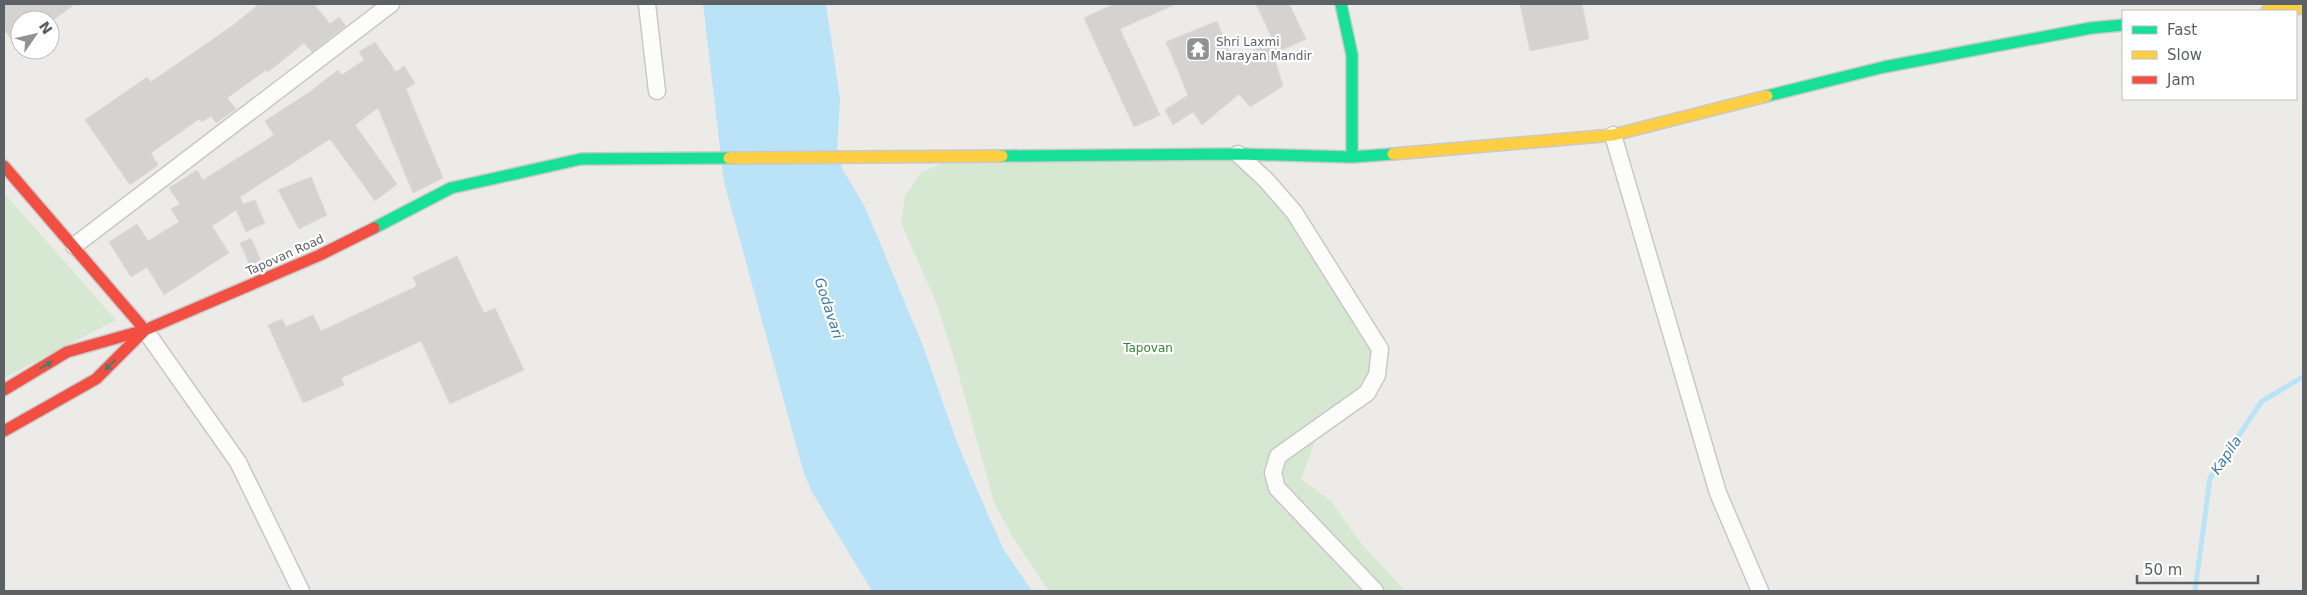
<svg xmlns="http://www.w3.org/2000/svg" width="2307" height="595" font-family="'DejaVu Sans',sans-serif">
<style>
.green{fill:#d7e8d2}
.water{fill:#bbe3f7}
.lines{fill:none;stroke-linecap:round;stroke-linejoin:round}
.stream{stroke:#bbe3f7;stroke-width:5}
.building{fill:#d4d3d1;stroke:#dcdad6}
.street-casing{stroke:#c8c8c8;stroke-width:19}
.fast-casing{stroke:#c9c9c9;stroke-width:14}
.slow-casing{stroke:#c9c9c9;stroke-width:14}
.jam-casing{stroke:#c9c9c9;stroke-width:14}
.street{stroke:#fcfcfb;stroke-width:16}
.fast{stroke:#16e098;stroke-width:11}
.slow{stroke:#ffcf43;stroke-width:11}
.jam{stroke:#f24e42;stroke-width:11}
.oneway{fill:#4e7a6f}
.labels{text-anchor:middle;dominant-baseline:central;stroke-width:4.5;stroke-linejoin:round;paint-order:stroke}
.poi-label{font-size:12px;fill:#5c6165;stroke:#fff;text-anchor:start}
.street-label{font-size:12px;fill:#5c6165;stroke:#fff}
.park-label{font-size:12px;fill:#398335;stroke:#fff}
.water-label{font-size:14px;font-style:italic;fill:#3f7ca8;stroke:#fff}
</style>
<rect width="100%" height="100%" fill="#edebe7"/>
<path class="green" d="M 1224,156 L 1257,179 L 1287,218 L 1350,290 L 1383,338 L 1387,362 L 1382,378 L 1324,418 L 1301,479 L 1331,501 L 1359,541 L 1405,591 L 1049,591 L 1012,536 L 994,502 L 952,351 L 936,302 L 901,223 L 905,196 L 921,172 L 949,161 Z
M 4,193 L 116,320 L 4,378 Z"/>
<path class="water" d="M 703,4 L 826,4 L 840,98 L 837,153 L 843,170 L 865,207 L 923,346 L 958,445 L 989,517 L 1004,550 L 1032,591 L 872,591 L 812,492 L 804,474 L 724,182 Z"/>
<g class="lines">
<path class="stream" d="M 2195,591 L 2210,478 L 2262,401 L 2303,377"/>
</g>
<path class="building" d="M 4,4 L 75,4 L 53,20 L 20,20 L 20,51 L 4,29 Z
M 259,4 L 314,4 L 330,24 L 339,17 L 346,26 L 312,52 L 304,43 L 268,72 L 266,70 L 227,98 L 236,109 L 216,123 L 211,116 L 202,122 L 199,119 L 151,153 L 158,165 L 130,185 L 85,120 L 147,77 L 151,82 L 232,26 Z
M 1114,4 L 1176,4 L 1120,29 L 1160,115 L 1134,127 L 1084,18 Z
M 1256,4 L 1289,4 L 1306,39 L 1273,54 L 1283,86 L 1250,107 L 1239,94 L 1202,125 L 1193,112 L 1173,125 L 1165,110 L 1188,95 L 1166,42 L 1217,21 L 1234,64 L 1272,38 Z
M 1520,4 L 1582,4 L 1589,39 L 1530,51 Z
M 375,42 L 396,72 L 404,66 L 415,83 L 406,89 L 443,178 L 413,193 L 378,108 L 355,125 L 397,184 L 375,201 L 330,139 L 240,197 L 243,204 L 255,200 L 265,223 L 246,232 L 236,210 L 212,226 L 229,253 L 164,295 L 147,267 L 131,277 L 109,242 L 137,224 L 148,241 L 179,222 L 171,209 L 180,204 L 169,188 L 197,170 L 203,180 L 274,135 L 265,121 L 311,91 L 338,70 L 342,75 L 364,60 L 359,52 Z
M 311,177 L 327,215 L 299,229 L 278,190 Z
M 251,238 L 263,265 L 252,270 L 240,243 Z
M 457,256 L 484,313 L 495,308 L 524,370 L 450,404 L 421,341 L 341,378 L 344,385 L 303,403 L 268,325 L 282,319 L 286,327 L 313,315 L 321,331 L 417,286 L 413,277 Z"/>
<g class="lines">
<defs>
<path id="street" d="M 647,4 L 657,91
M 1613,135 L 1718,493 L 1760,591
M 1238,154 L 1267,181 L 1294,212 L 1380,349 L 1377,375 L 1367,393 L 1278,456 L 1273,473 L 1277,488 L 1375,591
M 74,246 L 391,4
M 145,330 L 238,462 L 301,591"/>
<path id="fast" d="M 1341,4 L 1352,55 L 1352,157
M 1767,96 L 1884,67 L 2091,28 L 2123,25
M 1002,156 L 1238,154 L 1352,157 L 1393,154
M 374,228 L 451,188 L 581,159 L 729,158"/>
<path id="slow" d="M 2267,11 L 2303,8
M 1393,154 L 1613,135 L 1767,96
M 729,158 L 1002,156"/>
<path id="jam" d="M 4,166 L 145,330
M 4,390 L 67,352 L 145,330 L 320,255 L 374,228
M 4,431 L 96,379 L 144,331"/>
</defs>
<use href="#street" class="street-casing"/>
<use href="#fast" class="fast-casing"/>
<use href="#slow" class="slow-casing"/>
<use href="#jam" class="jam-casing"/>
<use href="#street" class="street"/>
<use href="#fast" class="fast"/>
<use href="#slow" class="slow"/>
<use href="#jam" class="jam"/>
</g>
<defs><path id="oneway-solid" d="M-6-.8H1V-3.2L6.5 0L1 3.2V.8H-6Z" transform="scale(1.25)"/></defs>
<g class="oneway">
<use href="#oneway-solid" transform="translate(46 365) rotate(-31)"/>
<use href="#oneway-solid" transform="translate(110 365) rotate(135)"/>
</g>
<defs>
<symbol id="temple-square" viewBox="-11 -11 22 22"><rect x="-9" y="-9" width="18" height="18" rx="4" fill="#8f9192" stroke="#fff"/><path d="M0-6L5-2H3V0L6.5 2.5H4V6H1.5V3h-3V6H-4V2.5H-6.5L-3 0V-2H-5Z" fill="#fff"/></symbol>
</defs>
<g fill-rule="evenodd">
<use href="#temple-square" x="1184" y="35" width="28" height="28"/>
</g>
<g class="labels">
<g class="poi-label">
<text x="1216" y="42">Shri Laxmi<tspan x="1216" dy="14">Narayan Mandir</tspan></text>
</g>
<g class="street-label">
<text transform="translate(285 255) rotate(-24)">Tapovan Road</text>
</g>
<g class="park-label">
<text x="1148" y="348">Tapovan</text>
</g>
<g class="water-label">
<text transform="translate(829 308) rotate(72)">Godavari</text>
<text transform="translate(2226 455) rotate(-56)">Kapila</text>
</g>
</g>
<rect width="2307" height="595" fill="none" stroke="#5c6165" stroke-width="10"/>
<rect x="2122" y="10" width="175" height="90" fill="#ffffff" stroke="#bec0c1"/>
<rect x="2132" y="26" width="25" height="8" fill="#16e098" stroke="#bec0c1"/>
<text x="2167" y="35" font-size="15" fill="#5c6165">Fast</text>
<rect x="2132" y="51" width="25" height="8" fill="#ffcf43" stroke="#bec0c1"/>
<text x="2167" y="60" font-size="15" fill="#5c6165">Slow</text>
<rect x="2132" y="76" width="25" height="8" fill="#f24e42" stroke="#bec0c1"/>
<text x="2167" y="85" font-size="15" fill="#5c6165">Jam</text>
<g transform="translate(35 35) rotate(56)"><circle r="24" fill="#ffffff" stroke="#bec0c1"/>
<path d="M0-4L9 19L0 12L-9 19Z" fill="#8f9192"/>
<text y="-8" font-size="14" font-weight="bold" text-anchor="middle" fill="#5c6165">N</text>
</g>
<path d="M2137 575v8h121v-8" fill="none" stroke="#5c6165" stroke-width="2.5"/>
<text x="2144" y="575" font-size="15" fill="#5c6165" stroke="#ffffff" stroke-width="4" paint-order="stroke">50 m</text>
</svg>
